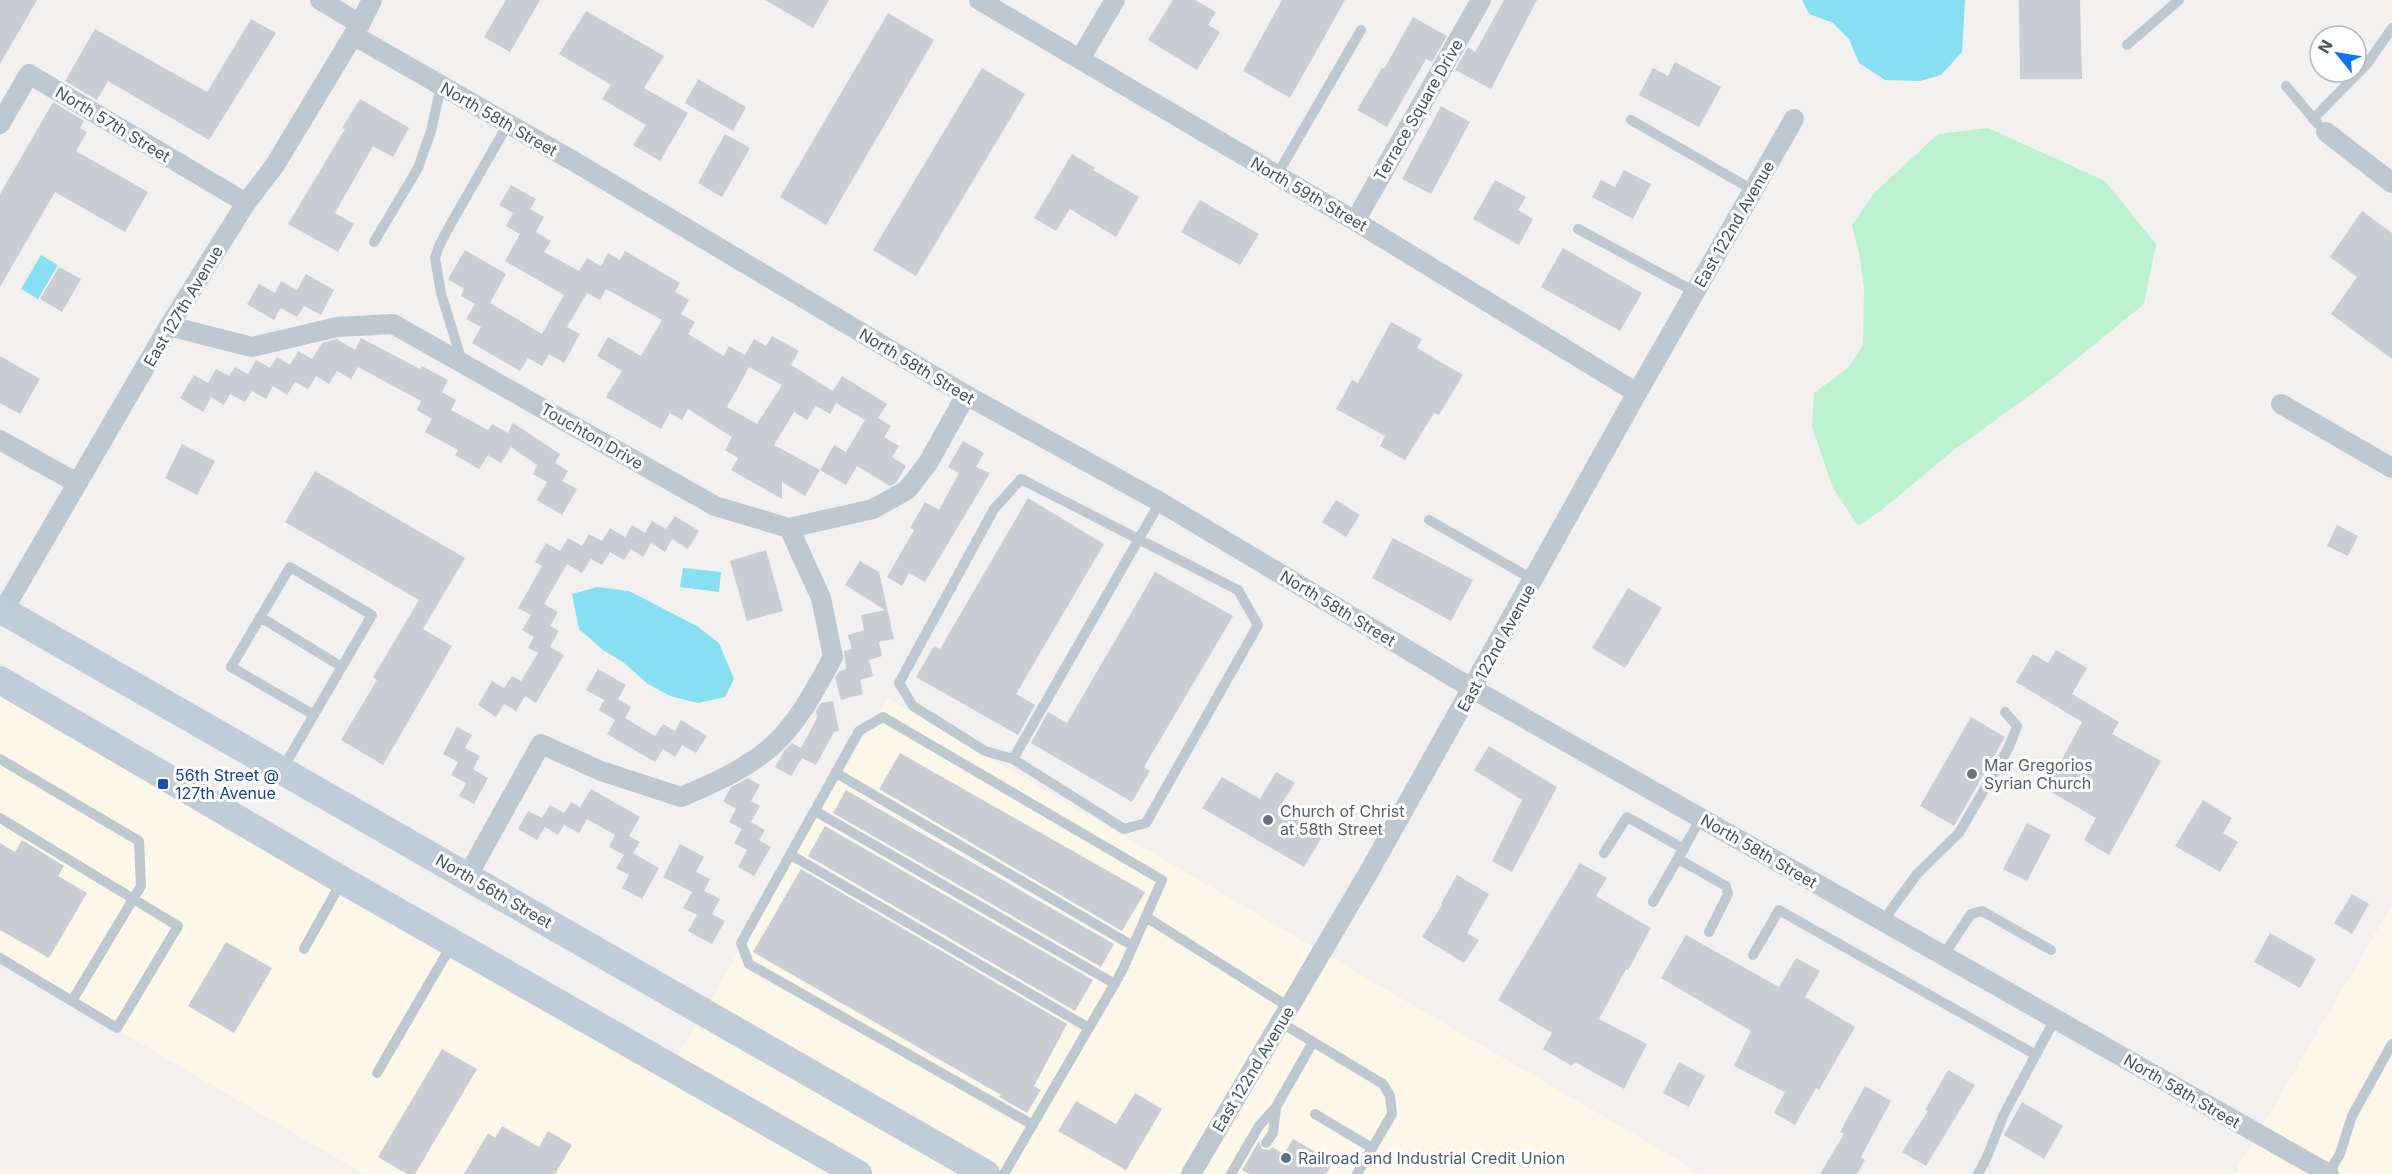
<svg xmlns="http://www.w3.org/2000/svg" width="2392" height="1174" font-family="Inter,sans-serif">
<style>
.commercial{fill:#fdf7ea}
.green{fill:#bdf2d0}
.water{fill:#87dff1}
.building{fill:#cacdd3;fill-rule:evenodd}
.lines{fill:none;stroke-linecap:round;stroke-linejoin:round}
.lane{stroke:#bdc8d0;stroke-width:10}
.street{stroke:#bdc8d0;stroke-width:20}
.secondary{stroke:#c0ccd8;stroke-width:28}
.worship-dot{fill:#6b7280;stroke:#fff;stroke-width:2}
.transit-dot{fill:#1a4fb4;stroke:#fff;stroke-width:2}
.service-dot{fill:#5c6f8a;stroke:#fff;stroke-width:2}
.labels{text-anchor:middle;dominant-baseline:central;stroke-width:6;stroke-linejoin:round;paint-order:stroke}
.street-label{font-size:16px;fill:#47545f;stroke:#fff}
.worship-label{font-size:16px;fill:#5b616d;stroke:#fff;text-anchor:start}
.transit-label{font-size:16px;fill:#164399;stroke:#fff;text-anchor:start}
.service-label{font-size:16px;fill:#4e5e75;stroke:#fff;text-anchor:start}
</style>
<rect width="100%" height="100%" fill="#f3f0f0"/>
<path class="commercial" d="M 0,690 L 668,1072 L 887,698 L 1702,1174 L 364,1174 L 0,961 Z
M 2392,905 L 2392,1174 L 2234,1174 Z"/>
<path class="green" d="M 1988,128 L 2105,181 L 2156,244 L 2144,304 L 2047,383 L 1954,450 L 1883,509 L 1858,526 L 1833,488 L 1812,427 L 1814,393 L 1848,368 L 1863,345 L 1864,289 L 1859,253 L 1852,225 L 1875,192 L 1938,134 Z"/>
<path class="water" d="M 1802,0 L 1965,0 L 1962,52 L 1941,75 L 1920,81 L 1885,80 L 1859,63 L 1849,39 L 1833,23 L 1809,14 Z
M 41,255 L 58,265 L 38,299 L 21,289 Z
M 683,568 L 721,572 L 719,592 L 680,587 Z
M 597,587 L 629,591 L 697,626 L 719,643 L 734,679 L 725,697 L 698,703 L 670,696 L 648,684 L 623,662 L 603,650 L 579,629 L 572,594 Z"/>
<path class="building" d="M 0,0 L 37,0 L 0,64 Z
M 506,0 L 540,0 L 510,52 L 484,37 Z
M 765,0 L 829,0 L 813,28 Z
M 1173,0 L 1195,0 L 1216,12 L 1208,25 L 1220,32 L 1197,70 L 1148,40 Z
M 1282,0 L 1345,0 L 1290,98 L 1243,71 Z
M 1504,0 L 1537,0 L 1491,89 L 1455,70 L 1468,47 L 1475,52 Z
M 2019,0 L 2080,0 L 2082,79 L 2020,79 Z
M 586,11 L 664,56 L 644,88 L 688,113 L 660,161 L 633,145 L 646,125 L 602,99 L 611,85 L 559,54 Z
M 888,13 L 934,40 L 826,225 L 780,197 Z
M 1413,17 L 1447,36 L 1432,62 L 1426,59 L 1387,127 L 1357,110 L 1382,68 L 1384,69 Z
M 251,19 L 276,33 L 209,140 L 108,81 L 97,100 L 65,81 L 95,29 L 207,92 Z
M 1675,62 L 1721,87 L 1699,127 L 1639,95 L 1653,68 L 1668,76 Z
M 982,68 L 1025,94 L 916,276 L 873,250 Z
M 698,79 L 746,107 L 733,131 L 685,103 Z
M 360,99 L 409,128 L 393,157 L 373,146 L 335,213 L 354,224 L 338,252 L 288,224 L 345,129 L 342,128 Z
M 53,102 L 84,121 L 80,128 L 87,132 L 76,151 L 148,192 L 125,232 L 55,192 L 0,287 L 0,194 Z
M 1441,106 L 1470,122 L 1431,194 L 1402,179 Z
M 725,134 L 750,148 L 722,197 L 698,183 Z
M 1072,154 L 1095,168 L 1093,170 L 1139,197 L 1116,237 L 1070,209 L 1056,231 L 1034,218 Z
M 1624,170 L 1651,184 L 1633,219 L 1592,197 L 1601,180 L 1615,187 Z
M 1495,180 L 1526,197 L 1518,210 L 1533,219 L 1519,245 L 1473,219 Z
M 511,185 L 536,199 L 530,209 L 544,217 L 536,232 L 551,241 L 544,252 L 579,271 L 587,258 L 601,266 L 608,253 L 620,260 L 625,251 L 680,283 L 675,292 L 689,300 L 681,314 L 695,322 L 688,334 L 724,356 L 729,346 L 745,355 L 754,339 L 766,346 L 772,336 L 799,351 L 791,365 L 833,391 L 842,376 L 887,404 L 878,418 L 891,426 L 884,437 L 899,446 L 892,457 L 906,466 L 896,483 L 890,486 L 857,466 L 846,485 L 820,470 L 834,445 L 846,452 L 865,420 L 836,403 L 830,414 L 816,406 L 807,420 L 794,412 L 774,445 L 820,470 L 805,496 L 782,482 L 782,499 L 731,470 L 738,458 L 725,450 L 732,437 L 688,409 L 682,420 L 670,413 L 661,429 L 606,397 L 622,371 L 597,356 L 608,337 L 641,356 L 662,320 L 606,289 L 600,300 L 587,293 L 567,327 L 580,334 L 564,363 L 549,354 L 542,366 L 528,358 L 520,371 L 472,343 L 481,327 L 466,319 L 475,304 L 461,296 L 464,289 L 448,279 L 465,250 L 506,274 L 490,303 L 542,334 L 564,295 L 505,261 L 520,234 L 506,226 L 513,213 L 499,205 ZM 749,367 L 782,385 L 757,424 L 727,407 Z
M 1200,200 L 1259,234 L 1240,265 L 1181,232 Z
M 2362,211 L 2392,233 L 2392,359 L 2331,314 L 2357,277 L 2330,257 Z
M 1563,248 L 1642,293 L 1620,331 L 1541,287 Z
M 59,267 L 81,279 L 62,312 L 40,299 Z
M 306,274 L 334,290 L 321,315 L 304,306 L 297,317 L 281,308 L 274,320 L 247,304 L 259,284 L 275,293 L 281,281 L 297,290 Z
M 1391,322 L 1422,339 L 1417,348 L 1463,375 L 1439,415 L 1434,413 L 1405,460 L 1380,446 L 1385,436 L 1336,409 L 1352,380 L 1358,383 Z
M 361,338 L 420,369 L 422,366 L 448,380 L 442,392 L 456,400 L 451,410 L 488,430 L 492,424 L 508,433 L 513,423 L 560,454 L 555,463 L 568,471 L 562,481 L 577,489 L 562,515 L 537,500 L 547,482 L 533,474 L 537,465 L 511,447 L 501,463 L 488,455 L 479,469 L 455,455 L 458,450 L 425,432 L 432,419 L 417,410 L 421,401 L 358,367 L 351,379 L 337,371 L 329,384 L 316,376 L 308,389 L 295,382 L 287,395 L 273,386 L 266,399 L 252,391 L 245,402 L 230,394 L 224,405 L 211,397 L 203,412 L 180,398 L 194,375 L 208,383 L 216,369 L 229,376 L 235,367 L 248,374 L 256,360 L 270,368 L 277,357 L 290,365 L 298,351 L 312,359 L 322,343 L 337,339 L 355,350 Z
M 0,356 L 40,379 L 20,414 L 0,403 Z
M 963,441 L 984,453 L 976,467 L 990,473 L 925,582 L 909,573 L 902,586 L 887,577 L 914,530 L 910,528 L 925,502 L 939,510 L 959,473 L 948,467 Z
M 182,444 L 215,461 L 197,495 L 165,478 Z
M 315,471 L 465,558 L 423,629 L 452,646 L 383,765 L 341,740 L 377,680 L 373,677 L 419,600 L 285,522 Z
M 1028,498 L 1104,544 L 1016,694 L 1035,705 L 1018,735 L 916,677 L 934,646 L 940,649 Z
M 1336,500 L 1360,515 L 1346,537 L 1322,522 Z
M 675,516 L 699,531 L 688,549 L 672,539 L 665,552 L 651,543 L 643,557 L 631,549 L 624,560 L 610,552 L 602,565 L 591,559 L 582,573 L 567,564 L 544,604 L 558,612 L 550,626 L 559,631 L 550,647 L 564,655 L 536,703 L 525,696 L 516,711 L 504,704 L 496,717 L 478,705 L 492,681 L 504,688 L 512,676 L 521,681 L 538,653 L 528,648 L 534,637 L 522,630 L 531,615 L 518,608 L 542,566 L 535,562 L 546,543 L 560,551 L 568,538 L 582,546 L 589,534 L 602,541 L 610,528 L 625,537 L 632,525 L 645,533 L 652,521 L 666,529 Z
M 2337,525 L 2358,536 L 2348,556 L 2327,546 Z
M 1393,538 L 1473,580 L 1451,621 L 1372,578 Z
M 766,550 L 783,611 L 747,621 L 730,561 Z
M 860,561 L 879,572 L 894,639 L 879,642 L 882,656 L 869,660 L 873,676 L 860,680 L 863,694 L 841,700 L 835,678 L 839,671 L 846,669 L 844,651 L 852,649 L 848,635 L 864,630 L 861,615 L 885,610 L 845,585 Z
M 1155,572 L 1233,616 L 1144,767 L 1150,771 L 1132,802 L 1031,743 L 1048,712 L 1067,723 Z
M 1628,588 L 1662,608 L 1625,668 L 1592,648 Z
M 2056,650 L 2087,668 L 2072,694 L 2119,722 L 2112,734 L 2161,761 L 2109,855 L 2084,840 L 2096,818 L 2046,789 L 2082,722 L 2016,682 L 2033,654 L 2048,663 Z
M 598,669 L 626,685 L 618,699 L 631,707 L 625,718 L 655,736 L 663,724 L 675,731 L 681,720 L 707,736 L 696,753 L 682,745 L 675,757 L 663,749 L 655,762 L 607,734 L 615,720 L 599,710 L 604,700 L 586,690 Z
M 833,701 L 839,731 L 834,732 L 816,765 L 802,758 L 791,776 L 775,767 L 784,751 L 792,743 L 801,748 L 817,718 L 816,711 L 821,703 Z
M 1971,717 L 2005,737 L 1954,826 L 1920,806 Z
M 457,727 L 472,735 L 465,748 L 480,756 L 473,769 L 488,778 L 474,804 L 459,796 L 466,783 L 451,775 L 458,762 L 443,754 Z
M 1489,746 L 1557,787 L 1512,872 L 1492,861 L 1522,800 L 1474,770 Z
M 900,753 L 1145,892 L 1122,931 L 879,789 Z
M 1276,772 L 1295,783 L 1280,806 L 1325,832 L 1304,867 L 1202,808 L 1222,777 L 1260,799 Z
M 748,778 L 760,785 L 751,801 L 760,806 L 751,822 L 765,830 L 759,840 L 771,847 L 754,876 L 738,867 L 747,850 L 734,843 L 742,829 L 729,822 L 736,809 L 723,801 L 731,787 Z
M 591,789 L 640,817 L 629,836 L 640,842 L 633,853 L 659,868 L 642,899 L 622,888 L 629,875 L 616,868 L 624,855 L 609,847 L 615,835 L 587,819 L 579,833 L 564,825 L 558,835 L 545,827 L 537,840 L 518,829 L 528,811 L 542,818 L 550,805 L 564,813 L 571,802 L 580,807 Z
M 846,790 L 1114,944 L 1101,967 L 833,813 Z
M 2203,800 L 2232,818 L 2223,833 L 2238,842 L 2220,872 L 2175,846 Z
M 2027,823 L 2051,835 L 2027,881 L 2003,869 Z
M 825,826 L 1093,980 L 1075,1011 L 808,856 Z
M 22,840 L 64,866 L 58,876 L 87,893 L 49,958 L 0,930 L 0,843 L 15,852 Z
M 680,844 L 704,857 L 696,872 L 710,879 L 704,891 L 720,899 L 712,914 L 725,921 L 712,944 L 688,931 L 697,915 L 683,908 L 692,892 L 663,877 Z
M 1580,863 L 1607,878 L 1596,896 L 1651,928 L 1628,970 L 1626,969 L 1599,1019 L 1647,1044 L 1624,1089 L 1575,1062 L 1572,1066 L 1543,1049 L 1552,1033 L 1498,1000 Z
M 801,869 L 1067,1024 L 1034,1086 L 1041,1090 L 1027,1113 L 999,1097 L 1001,1095 L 753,952 Z
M 1457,875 L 1489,894 L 1467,933 L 1479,940 L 1464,963 L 1422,937 L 1442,905 L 1441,904 Z
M 2352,894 L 2369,904 L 2352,934 L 2334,923 Z
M 2270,933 L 2316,959 L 2300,988 L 2254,962 Z
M 1686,935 L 1779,987 L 1796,958 L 1820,971 L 1805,997 L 1855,1027 L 1819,1090 L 1816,1088 L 1795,1125 L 1774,1113 L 1785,1092 L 1734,1066 L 1751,1031 L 1661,978 Z
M 226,942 L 272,968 L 234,1033 L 188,1006 Z
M 442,1049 L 477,1069 L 415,1174 L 407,1174 L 378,1157 Z
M 1679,1062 L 1705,1076 L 1689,1107 L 1663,1093 Z
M 1948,1070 L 1975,1085 L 1926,1166 L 1902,1152 L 1928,1111 L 1925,1110 Z
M 1865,1086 L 1891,1101 L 1861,1157 L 1865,1160 L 1857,1174 L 1820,1174 L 1844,1134 L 1840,1132 Z
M 1135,1093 L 1162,1109 L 1126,1170 L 1058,1131 L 1076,1101 L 1116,1124 Z
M 2022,1102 L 2063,1126 L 2044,1159 L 2004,1135 Z
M 502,1126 L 539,1147 L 548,1131 L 572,1145 L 555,1174 L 464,1174 L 488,1133 L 495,1138 Z
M 1293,1139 L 1333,1162 L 1326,1174 L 1249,1174 L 1242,1170 L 1259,1141 L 1262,1149 L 1269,1150 L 1272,1147 L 1284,1154 Z"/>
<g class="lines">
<path class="lane" d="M 2127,45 L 2179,0
M 2286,86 L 2318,124
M 2313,119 L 2367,64 L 2392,28
M 1631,120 L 1753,190
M 1277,175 L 1361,30
M 1578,229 L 1695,292
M 374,242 L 418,168 L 431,131 L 441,86
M 462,362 L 441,293 L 435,258 L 439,246 L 449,227 L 508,124
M 1021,479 L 1238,590 L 1258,625 L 1146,823 L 1124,829 L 1013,759 L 985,751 L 913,706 L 899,683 L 994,509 Z
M 1429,520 L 1534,580
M 260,617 L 342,667
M 0,759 L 139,841 L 141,886 L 72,1001
M 1013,759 L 1160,502
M 283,768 L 372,615 L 290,567 L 231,667 L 314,715
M 836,773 L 1133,946
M 815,811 L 1115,984
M 0,818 L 178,926 L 117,1028 L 0,958
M 1604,853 L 1627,817 L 1684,849
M 791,855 L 1089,1028
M 1678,859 L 1726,886 L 1728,894 L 1709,932
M 1653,902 L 1701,818
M 1146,917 L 1289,1007
M 1883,921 L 1917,874 L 1959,833 L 2009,747 L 2017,726 L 2005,712
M 304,949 L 342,881
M 1753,955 L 1779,910 L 2036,1055
M 1943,956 L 1971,914 L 1982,911 L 2051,950
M 1280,1022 L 1383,1084 L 1390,1096 L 1392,1114 L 1357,1174
M 377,1073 L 452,944
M 1315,1114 L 1372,1148
M 1266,1143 L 1273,1133 L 1276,1108
M 1004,1174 L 1122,971 L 1162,880 L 883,717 L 859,731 L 741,943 L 749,964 L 1033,1125
M 1231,1174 L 1259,1126 L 1276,1107 L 1313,1042
M 1978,1174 L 1987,1157 L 2004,1114 L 2055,1019
M 2328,1174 L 2340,1154 L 2352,1116 L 2392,1044"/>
<path class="street" d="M 320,0 L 360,24
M 979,0 L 1355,221 L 1637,393
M 353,35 L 575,162 L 966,395 L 1160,502 L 1473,689 L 2329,1174
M 1080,59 L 1115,0
M 0,124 L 29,74 L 246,203
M 2326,132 L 2392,183
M 1355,221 L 1481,0
M 169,326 L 252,347 L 337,327 L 393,324 L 715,506 L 789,528 L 873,509 L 907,490 L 928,463 L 966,395
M 2281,404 L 2392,468
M 0,440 L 77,483
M 0,616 L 169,326 L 246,203 L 275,165 L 360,24 L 372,0
M 468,875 L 541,744 L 601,771 L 681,797 C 712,784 744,770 770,748 C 797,725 816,688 833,657 L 821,598 L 789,528
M 1191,1174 L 1370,870 L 1637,393 L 1794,119"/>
<path class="secondary" d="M 0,609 L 986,1174
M 0,680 L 342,880 L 858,1174"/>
</g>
<g class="worship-dot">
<circle cx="1972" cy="774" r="6"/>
<circle cx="1268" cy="820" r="6"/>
</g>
<rect class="transit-dot" x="157" y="778" width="12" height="12" rx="3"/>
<circle class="service-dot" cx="1286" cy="1158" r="6"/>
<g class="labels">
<g class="street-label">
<text transform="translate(1418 110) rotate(-60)">Terrace Square Drive</text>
<text transform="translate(499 119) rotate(30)">North 58th Street</text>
<text transform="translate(113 124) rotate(31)">North 57th Street</text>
<text transform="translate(1309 194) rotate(30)">North 59th Street</text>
<text transform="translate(1734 224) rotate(-60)">East 122nd Avenue</text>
<text transform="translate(183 306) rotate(-59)">East 127th Avenue</text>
<text transform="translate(917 366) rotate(31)">North 58th Street</text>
<text transform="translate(592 436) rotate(30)">Touchton Drive</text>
<text transform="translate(1338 608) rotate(31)">North 58th Street</text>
<text transform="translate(1496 648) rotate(-61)">East 122nd Avenue</text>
<text transform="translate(1759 851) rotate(30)">North 58th Street</text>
<text transform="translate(494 891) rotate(30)">North 56th Street</text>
<text transform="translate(1253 1069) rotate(-59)">East 122nd Avenue</text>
<text transform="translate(2182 1091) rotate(30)">North 58th Street</text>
</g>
<g class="worship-label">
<text x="1984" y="765">Mar Gregorios<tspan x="1984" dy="18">Syrian Church</tspan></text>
<text x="1280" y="811">Church of Christ<tspan x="1280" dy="18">at 58th Street</tspan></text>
</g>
<g class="transit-label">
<text x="175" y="775">56th Street @<tspan x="175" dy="18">127th Avenue</tspan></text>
</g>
<g class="service-label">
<text x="1298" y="1158">Railroad and Industrial Credit Union</text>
</g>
</g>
<g transform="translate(2338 54) rotate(300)"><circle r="28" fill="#ffffff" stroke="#b5bbbf" stroke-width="1.5"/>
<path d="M0-4.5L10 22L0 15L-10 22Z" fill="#0e77ef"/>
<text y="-9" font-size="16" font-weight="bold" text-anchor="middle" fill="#47545f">N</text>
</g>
</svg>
